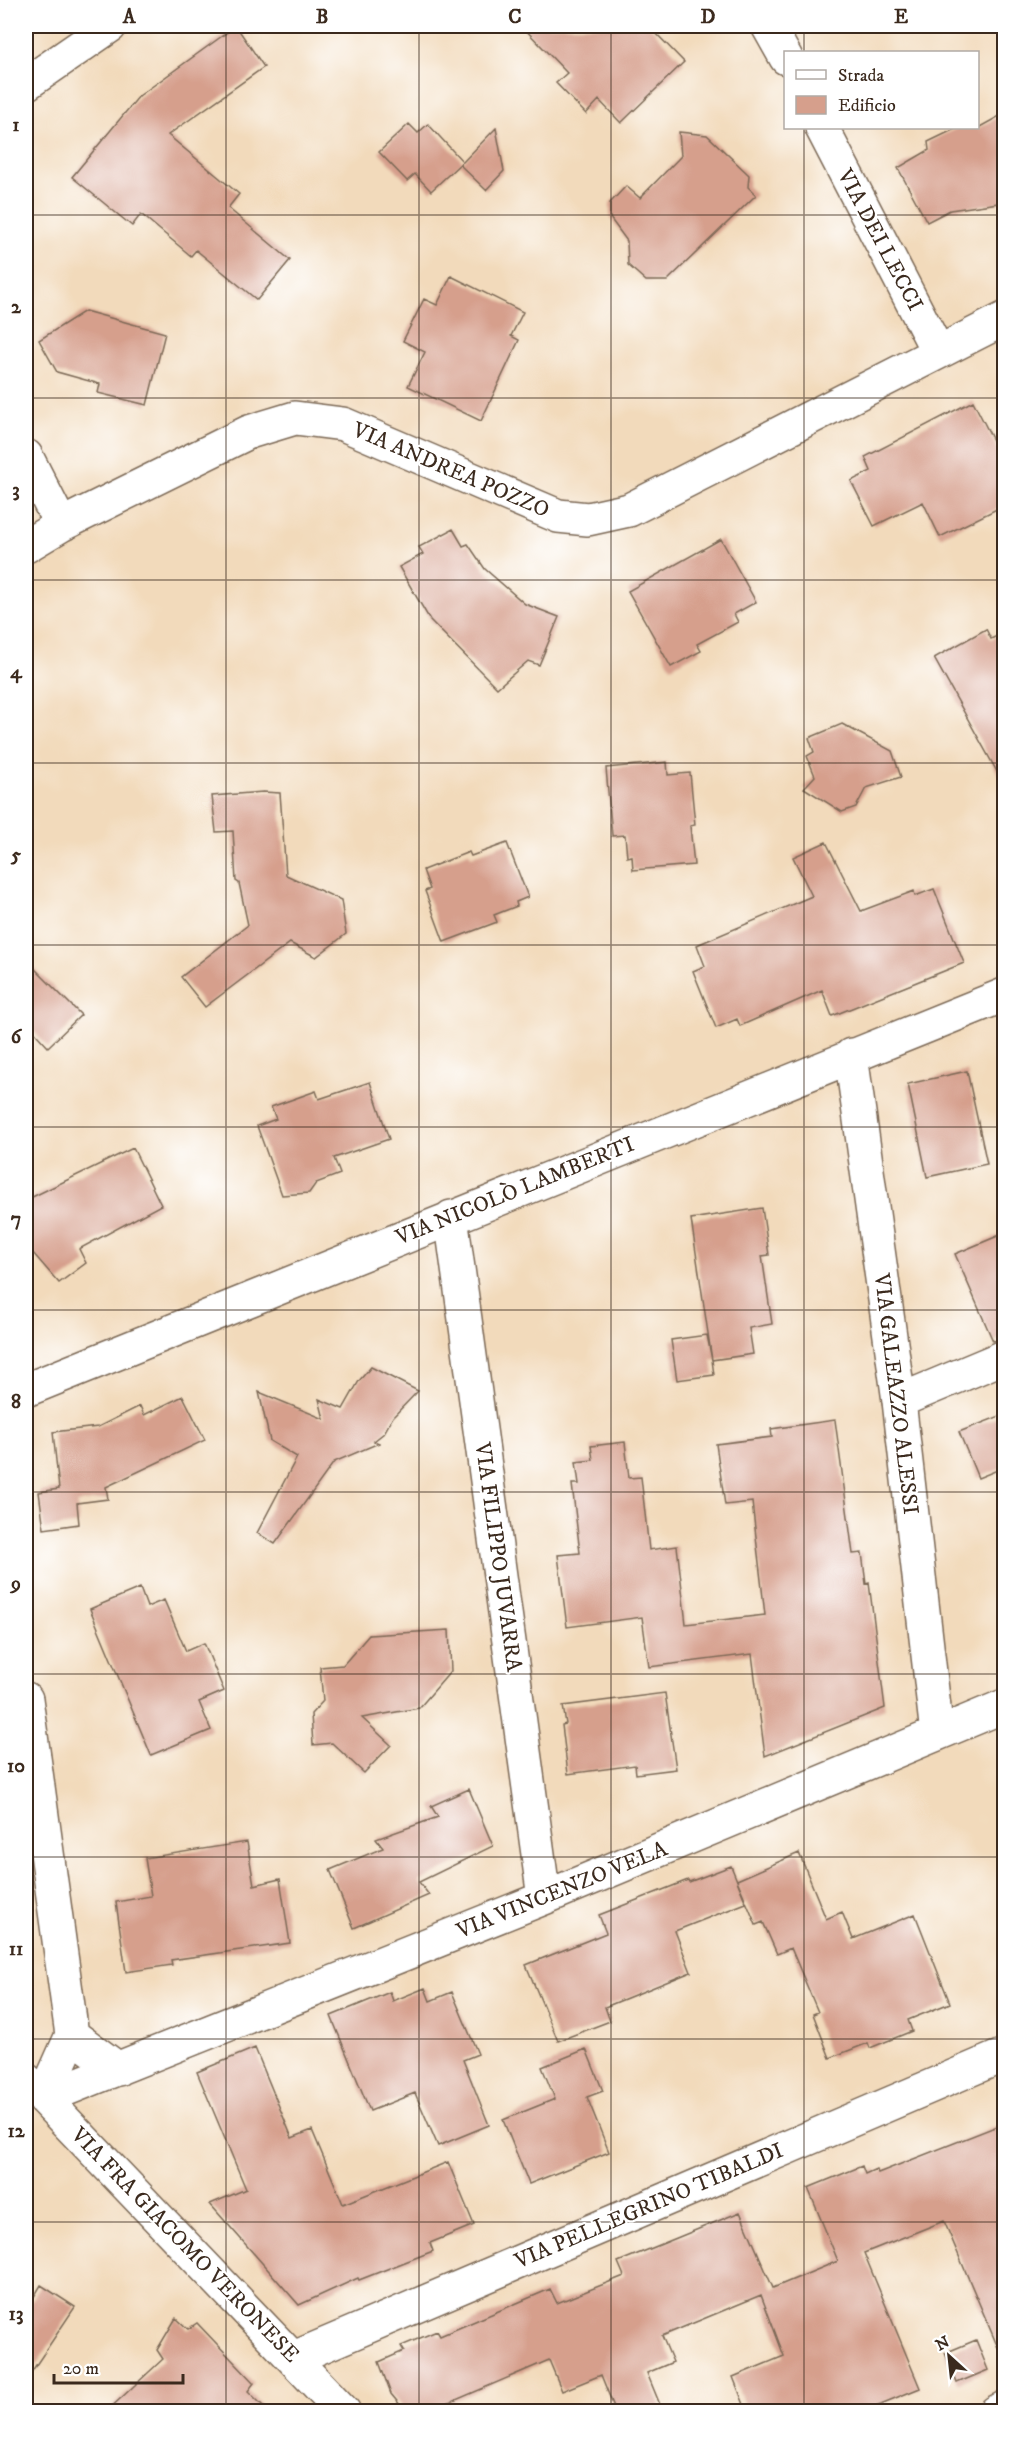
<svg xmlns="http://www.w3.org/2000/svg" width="1030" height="2437" font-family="'IM FELL DW Pica',serif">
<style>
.building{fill:#d69f8c}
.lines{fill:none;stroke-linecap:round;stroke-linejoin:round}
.minor-casing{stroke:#7b6855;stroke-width:36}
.minor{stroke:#fff;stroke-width:33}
.grid{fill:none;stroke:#3b2a1e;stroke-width:1.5;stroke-opacity:0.55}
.labels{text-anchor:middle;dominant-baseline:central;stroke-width:4.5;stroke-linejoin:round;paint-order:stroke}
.street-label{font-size:22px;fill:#3b2a1e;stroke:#fff}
.neatline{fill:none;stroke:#3b2a1e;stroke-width:2}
.grid-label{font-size:20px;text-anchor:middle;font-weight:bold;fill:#3b2a1e}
</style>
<rect width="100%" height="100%" fill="#fff"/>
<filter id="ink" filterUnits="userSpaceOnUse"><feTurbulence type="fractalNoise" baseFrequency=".0167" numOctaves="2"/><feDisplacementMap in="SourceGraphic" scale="12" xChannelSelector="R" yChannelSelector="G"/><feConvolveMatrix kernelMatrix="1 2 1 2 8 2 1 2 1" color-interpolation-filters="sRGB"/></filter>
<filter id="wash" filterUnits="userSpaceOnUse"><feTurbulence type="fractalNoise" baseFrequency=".008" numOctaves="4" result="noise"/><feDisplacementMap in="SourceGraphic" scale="24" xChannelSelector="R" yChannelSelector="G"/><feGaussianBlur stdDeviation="1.35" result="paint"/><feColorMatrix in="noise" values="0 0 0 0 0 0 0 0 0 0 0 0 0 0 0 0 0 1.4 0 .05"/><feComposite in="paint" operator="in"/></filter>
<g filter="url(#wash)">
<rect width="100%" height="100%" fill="#f2dabb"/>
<g id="blocks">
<path class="building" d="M 236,26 L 264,67 L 168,135 L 239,194 L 228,208 L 290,260 L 257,300 L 196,250 L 191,256 L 141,214 L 132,226 L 72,177 L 139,96 Z
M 522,26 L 649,26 L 684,62 L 621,123 L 599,100 L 586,114 L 556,83 L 567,73 Z
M 1005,113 L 1005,202 L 950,210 L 927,222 L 898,168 L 929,150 L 928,142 L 957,128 L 978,128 Z
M 409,124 L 418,133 L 428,124 L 463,162 L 496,128 L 504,171 L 486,190 L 460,165 L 462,162 L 431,191 L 415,174 L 407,181 L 379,152 Z
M 679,132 L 707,135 L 749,175 L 748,187 L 756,195 L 667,281 L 646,281 L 628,265 L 627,241 L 610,218 L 610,203 L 626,186 L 640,198 L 681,156 Z
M 451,276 L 523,312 L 511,336 L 519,340 L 481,421 L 408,386 L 425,352 L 403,341 L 424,299 L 437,305 Z
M 85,311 L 165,333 L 147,405 L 98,393 L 100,384 L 57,372 L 39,340 Z
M 973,401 L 1005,464 L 1005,505 L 940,537 L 923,502 L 874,526 L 851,481 L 871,471 L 865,457 Z
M 453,529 L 463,546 L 468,544 L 485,569 L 525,604 L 559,617 L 539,665 L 528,661 L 497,688 L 430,620 L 399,567 L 423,554 L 419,547 Z
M 721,539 L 756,602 L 734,614 L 738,622 L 697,644 L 701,651 L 671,667 L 628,591 Z
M 986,629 L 991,639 L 1005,632 L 1005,786 L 934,658 Z
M 842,724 L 892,751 L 901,777 L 866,788 L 856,807 L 842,812 L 804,788 L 815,776 L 807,756 L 814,752 L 809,738 Z
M 667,762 L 668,775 L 690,773 L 695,825 L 690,826 L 694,865 L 633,870 L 632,856 L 627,857 L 625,835 L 612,836 L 606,768 Z
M 263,792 L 280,793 L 286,875 L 341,900 L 346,934 L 316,957 L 290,943 L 205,1007 L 181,977 L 248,925 L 239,883 L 236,881 L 233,831 L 216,832 L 212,796 Z
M 826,842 L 861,911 L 914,891 L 915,896 L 934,889 L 964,963 L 832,1016 L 822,990 L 740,1026 L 737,1019 L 716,1028 L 693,971 L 705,966 L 697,945 L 812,896 L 793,857 Z
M 507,843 L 528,897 L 516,902 L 517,906 L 494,915 L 497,922 L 444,942 L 425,891 L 430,889 L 423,870 L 469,852 L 471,856 Z
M 26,960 L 81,1015 L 48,1047 L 26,1023 Z
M 967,1071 L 987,1164 L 927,1177 L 908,1084 Z
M 370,1082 L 389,1139 L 334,1158 L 340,1174 L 316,1183 L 309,1193 L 282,1195 L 257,1126 L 276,1119 L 271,1107 L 316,1091 L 319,1099 Z
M 133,1148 L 161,1205 L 79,1249 L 86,1263 L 59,1283 L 26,1245 L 26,1200 Z
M 762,1208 L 769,1255 L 762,1256 L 772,1324 L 749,1328 L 753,1354 L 712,1360 L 714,1375 L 677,1380 L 671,1340 L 707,1335 L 712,1360 L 691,1219 Z
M 1005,1233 L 1005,1339 L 993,1341 L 955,1254 Z
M 371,1367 L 418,1391 L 393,1417 L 384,1433 L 374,1441 L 379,1443 L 334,1462 L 275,1544 L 257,1533 L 297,1457 L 270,1441 L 259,1392 L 324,1419 L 319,1399 L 343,1409 L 359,1381 Z
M 183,1396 L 205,1440 L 106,1487 L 108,1499 L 77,1503 L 79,1524 L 44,1529 L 39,1492 L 59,1489 L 53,1432 L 98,1427 L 140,1406 L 144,1415 Z
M 1005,1414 L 1005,1467 L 978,1478 L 959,1432 Z
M 835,1420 L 853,1554 L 862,1553 L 866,1584 L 869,1583 L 885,1708 L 765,1756 L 752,1654 L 649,1667 L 642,1617 L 567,1627 L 558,1555 L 580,1553 L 572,1484 L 579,1484 L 576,1462 L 593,1460 L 591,1446 L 625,1442 L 629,1478 L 641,1477 L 649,1550 L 677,1546 L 686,1624 L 765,1615 L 752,1502 L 725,1505 L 716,1444 L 772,1437 L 771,1429 Z
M 140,1588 L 147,1607 L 164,1600 L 186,1651 L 204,1643 L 224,1691 L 199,1702 L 211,1730 L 151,1755 L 90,1609 Z
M 449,1630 L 451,1671 L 419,1708 L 362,1718 L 391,1745 L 364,1773 L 332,1743 L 313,1745 L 311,1714 L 323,1701 L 320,1667 L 343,1665 L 369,1635 Z
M 665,1693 L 676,1769 L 636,1774 L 635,1765 L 568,1774 L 562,1725 L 566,1724 L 563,1706 Z
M 469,1789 L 493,1846 L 419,1882 L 429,1895 L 354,1928 L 330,1870 L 383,1848 L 376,1839 L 438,1817 L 431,1806 Z
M 247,1842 L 254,1885 L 280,1879 L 290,1943 L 171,1960 L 172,1965 L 126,1972 L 116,1902 L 151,1896 L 145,1858 Z
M 799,1853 L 826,1919 L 842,1912 L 853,1939 L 915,1914 L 950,2003 L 908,2020 L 912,2031 L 870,2048 L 868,2043 L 830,2058 L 813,2014 L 818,2012 L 791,1948 L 777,1954 L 763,1922 L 756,1925 L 737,1880 Z
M 731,1866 L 746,1903 L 675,1931 L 691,1972 L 605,2007 L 610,2021 L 558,2041 L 526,1965 L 606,1933 L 599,1915 L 688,1880 L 689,1882 Z
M 425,1988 L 430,2001 L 452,1992 L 478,2054 L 463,2060 L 489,2125 L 438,2146 L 415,2093 L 370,2111 L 331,2016 L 390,1992 L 393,2001 Z
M 255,2048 L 292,2138 L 312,2130 L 343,2204 L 448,2162 L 474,2225 L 430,2243 L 433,2251 L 359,2280 L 358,2278 L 299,2305 L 210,2204 L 246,2189 L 197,2072 Z
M 586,2049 L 603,2091 L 587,2097 L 609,2152 L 529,2184 L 503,2120 L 555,2099 L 542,2067 Z
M 1005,2123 L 1005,2364 L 944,2221 L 864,2253 L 920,2388 L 861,2412 L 747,2412 L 733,2377 L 784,2356 L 761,2295 L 662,2336 L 673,2362 L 647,2373 L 663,2412 L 616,2412 L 601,2375 L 562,2391 L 549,2360 L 428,2412 L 406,2412 L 391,2394 L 379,2362 L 404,2351 L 401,2346 L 437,2331 L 440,2336 L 550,2289 L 557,2303 L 624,2276 L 618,2262 L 740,2212 L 773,2288 L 838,2261 L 808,2188 L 862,2166 L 865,2174 L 876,2169 L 878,2173 Z
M 41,2285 L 75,2307 L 26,2380 L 26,2310 Z
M 176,2318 L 188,2329 L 197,2323 L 254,2383 L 248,2391 L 269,2412 L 106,2412 L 163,2359 L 157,2350 Z
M 976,2340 L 988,2370 L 957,2383 L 945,2353 Z"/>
</g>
</g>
<g filter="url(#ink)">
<use href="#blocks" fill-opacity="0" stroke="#7b6855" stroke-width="1.5"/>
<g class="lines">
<defs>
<path id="minor" d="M 768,26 L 786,58
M 26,84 L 110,26
M 822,128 L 938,352
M 26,456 L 61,525
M 26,546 L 61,525 L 249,432 L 295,418 L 343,424 L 558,516 L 588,519 L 629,510 L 1004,319
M 851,1055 L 899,1401 L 937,1734
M 451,1217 L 544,1898
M 26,1390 L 1004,995
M 899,1401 L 1004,1357
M 26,1699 L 72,2035 L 44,2098
M 72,2035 L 118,2069
M 26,2080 L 344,2412
M 44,2098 L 544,1898 L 1004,1706
M 294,2358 L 1004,2055
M 996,2412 L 1004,2408"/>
</defs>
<use href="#minor" class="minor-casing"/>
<use href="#minor" class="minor"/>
</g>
</g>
<path class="grid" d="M 226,26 L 226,2412M 419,26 L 419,2412M 611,26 L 611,2412M 804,26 L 804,52M 804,128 L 804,2412M 26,215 L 1004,215M 26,398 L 1004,398M 26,580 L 1004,580M 26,763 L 1004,763M 26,945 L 1004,945M 26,1127 L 1004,1127M 26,1310 L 1004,1310M 26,1492 L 1004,1492M 26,1674 L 1004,1674M 26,1857 L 1004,1857M 26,2039 L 1004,2039M 26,2222 L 1004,2222"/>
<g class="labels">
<g class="street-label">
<text transform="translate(880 240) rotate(62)">VIA DEI LECCI</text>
<text transform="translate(451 470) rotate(23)">VIA ANDREA POZZO</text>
<text transform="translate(515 1191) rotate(-22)">VIA NICOLÒ LAMBERTI</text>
<text transform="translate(896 1394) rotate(83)">VIA GALEAZZO ALESSI</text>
<text transform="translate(498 1557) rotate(82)">VIA FILIPPO JUVARRA</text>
<text transform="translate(562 1890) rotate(-22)">VIA VINCENZO VELA</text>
<text transform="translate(649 2206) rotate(-23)">VIA PELLEGRINO TIBALDI</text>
<text transform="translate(185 2245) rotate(46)">VIA FRA GIACOMO VERONESE</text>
</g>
</g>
<rect width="1030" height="2437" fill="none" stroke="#fff" stroke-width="66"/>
<rect x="784" y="51" width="195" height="78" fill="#ffffff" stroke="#b1aaa5" stroke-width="1.5"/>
<rect x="796" y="70" width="30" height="9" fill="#ffffff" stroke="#b1aaa5" stroke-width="1.5"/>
<text x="838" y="81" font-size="18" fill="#3b2a1e">Strada</text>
<rect x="796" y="96" width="30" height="18" fill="#d69f8c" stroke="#b1aaa5" stroke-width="1.5"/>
<text x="838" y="111" font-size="18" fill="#3b2a1e">Edificio</text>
<g transform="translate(949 2356) rotate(333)" stroke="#ffffff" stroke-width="4.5" paint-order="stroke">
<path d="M0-4.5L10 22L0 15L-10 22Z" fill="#3b2a1e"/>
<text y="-9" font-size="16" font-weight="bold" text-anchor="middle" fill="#3b2a1e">N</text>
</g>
<path d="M54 2374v9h129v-9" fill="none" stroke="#3b2a1e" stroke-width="3"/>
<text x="63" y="2374" font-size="18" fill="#3b2a1e" stroke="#ffffff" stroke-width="4.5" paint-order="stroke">20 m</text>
<rect x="33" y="33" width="964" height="2371" class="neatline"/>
<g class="grid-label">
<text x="129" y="23">A</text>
<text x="322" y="23">B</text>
<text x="515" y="23">C</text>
<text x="708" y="23">D</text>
<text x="901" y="23">E</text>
<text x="16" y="131">1</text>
<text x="16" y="313">2</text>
<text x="16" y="496">3</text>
<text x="16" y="678">4</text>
<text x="16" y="861">5</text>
<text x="16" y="1043">6</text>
<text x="16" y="1225">7</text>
<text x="16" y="1408">8</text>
<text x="16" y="1590">9</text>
<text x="16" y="1772">10</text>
<text x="16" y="1955">11</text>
<text x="16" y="2137">12</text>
<text x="16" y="2320">13</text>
</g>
</svg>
